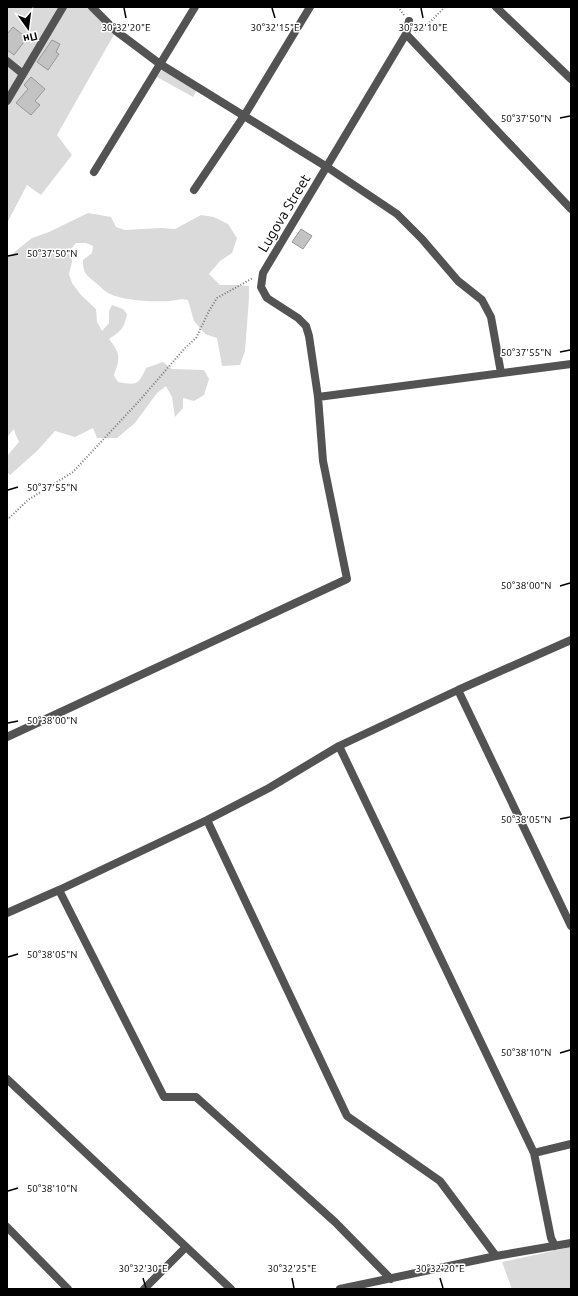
<svg xmlns="http://www.w3.org/2000/svg" width="578" height="1296" font-family="Ubuntu,sans-serif">
<style>
.green{fill:#dadada}
.building{fill:#c3c3c3;stroke:#979797}
.lines{fill:none;stroke-linecap:round;stroke-linejoin:round}
.path{stroke:#757575;stroke-width:2;stroke-dasharray:1 2;stroke-linecap:butt}
.street{stroke:#535353;stroke-width:8}
.ticks{fill:none;stroke:#000;stroke-width:1.5}
.labels{text-anchor:middle;dominant-baseline:central;stroke-width:3;stroke-linejoin:round;paint-order:stroke}
.street-label{font-size:14px;fill:#000;stroke:#fff}
.ticks-label{font-size:10px;text-anchor:middle;fill:#000;stroke:#fff;stroke-width:3;stroke-linejoin:round;paint-order:stroke}
</style>
<rect width="100%" height="100%" fill="#fff"/>
<path class="green" d="M 7,7 L 92,7 L 116,31 L 57,135 L 72,155 L 41,195 L 27,185 L 7,223 Z
M 166,64 L 200,85 L 193,97 L 157,77 Z
M 88,213 L 111,217 L 116,227 L 125,230 L 161,228 L 175,229 L 201,215 L 214,217 L 228,224 L 237,238 L 232,253 L 220,261 L 209,274 L 220,285 L 235,285 L 249,286 L 249,298 L 245,351 L 240,365 L 222,366 L 217,338 L 205,334 L 194,321 L 188,300 C 181,298 177,300 170,301 C 153,302 123,301 108,293 C 104,291 100,286 96,283 C 86,275 83,273 83,260 L 92,253 L 93,246 L 86,243 L 76,243 L 71,249 L 72,262 L 69,274 L 72,283 L 81,295 L 96,309 L 97,322 L 102,331 L 109,323 L 109,311 L 112,305 L 123,309 L 127,314 C 124,329 121,331 109,339 C 121,354 120,358 114,375 L 118,382 C 136,385 138,386 146,368 L 163,362 L 172,369 L 204,370 L 209,379 L 204,395 L 194,401 L 183,398 L 183,408 L 175,417 L 172,397 L 166,386 L 157,393 L 135,423 L 117,438 L 97,438 L 93,428 L 75,437 L 55,431 L 37,451 L 10,475 L 7,472 L 7,456 L 19,442 L 15,433 L 14,429 L 7,437 L 7,258 L 32,238 L 49,232 Z
M 571,1247 L 571,1289 L 512,1289 L 502,1262 Z"/>
<path class="building" d="M 13,27 L 27,38 L 14,55 L 7,50 L 7,34 Z
M 52,40 L 60,44 L 56,52 L 59,54 L 48,70 L 37,62 Z
M 31,77 L 45,89 L 35,101 L 40,105 L 31,115 L 16,103 L 28,89 L 24,85 Z
M 301,229 L 312,236 L 303,249 L 292,242 Z"/>
<g class="lines">
<path class="path" d="M 398,7 L 404,15
M 415,32 L 421,31 L 445,7
M 7,520 L 28,500 L 73,472 L 140,400 L 184,349 L 196,338 L 209,311 L 217,298 L 253,278"/>
<path class="street" d="M 92,7 L 116,31 L 160,64 L 327,167 L 397,214 L 422,239 L 458,281 L 482,300 L 491,317 L 501,373
M 496,7 L 571,79
M 406,34 L 571,209
M 7,61 L 23,74
M 7,101 L 63,7
M 94,172 L 195,7
M 194,190 L 244,116 L 310,7
M 318,397 L 571,364
M 458,690 L 571,926
M 7,737 L 347,579 L 323,461 L 318,397 L 309,336 L 306,326 L 298,318 L 267,298 L 261,287 L 263,273 L 406,34 L 409,21
M 339,746 L 534,1153 L 551,1238 L 555,1246
M 207,820 L 347,1116 L 440,1181 L 496,1256
M 59,890 L 164,1097 L 196,1097 L 335,1222 L 391,1279
M 7,913 L 59,890 L 207,820 L 269,788 L 339,746 L 458,690 L 571,640
M 7,1079 L 231,1289
M 534,1153 L 571,1144
M 7,1227 L 68,1289
M 144,1289 L 186,1247
M 340,1289 L 496,1256 L 571,1243"/>
</g>
<path class="ticks" d="M 124,8 L 126,18M 272,8 L 275,18M 421,8 L 423,18M 560,118 L 570,116M 8,256 L 18,254M 560,352 L 570,350M 8,490 L 18,487M 560,586 L 570,583M 8,723 L 18,721M 560,819 L 570,817M 8,957 L 18,954M 560,1053 L 570,1050M 8,1191 L 18,1188M 143,1278 L 146,1288M 292,1278 L 294,1288M 440,1278 L 443,1288"/>
<g class="labels">
<g class="street-label">
<text transform="translate(284 213) rotate(-59)">Lugova Street</text>
</g>
</g>
<g class="ticks-label">
<text x="126" y="31">30°32'20"E</text>
<text x="275" y="31">30°32'15"E</text>
<text x="423" y="31">30°32'10"E</text>
<text x="526" y="122">50°37'50"N</text>
<text x="52" y="257">50°37'50"N</text>
<text x="526" y="356">50°37'55"N</text>
<text x="52" y="491">50°37'55"N</text>
<text x="526" y="589">50°38'00"N</text>
<text x="52" y="724">50°38'00"N</text>
<text x="526" y="823">50°38'05"N</text>
<text x="52" y="958">50°38'05"N</text>
<text x="526" y="1056">50°38'10"N</text>
<text x="52" y="1192">50°38'10"N</text>
<text x="143" y="1272">30°32'30"E</text>
<text x="292" y="1272">30°32'25"E</text>
<text x="440" y="1272">30°32'20"E</text>
</g>
<rect width="578" height="1296" fill="none" stroke="#000000" stroke-width="16"/>
<g transform="translate(28 28) rotate(166)" stroke="#ffffff" stroke-width="3" paint-order="stroke">
<path d="M0-3L7 15L0 10L-7 15Z" fill="#000000"/>
<text y="-6" font-size="11" font-weight="bold" text-anchor="middle" fill="#000000">Пн</text>
</g>
</svg>
